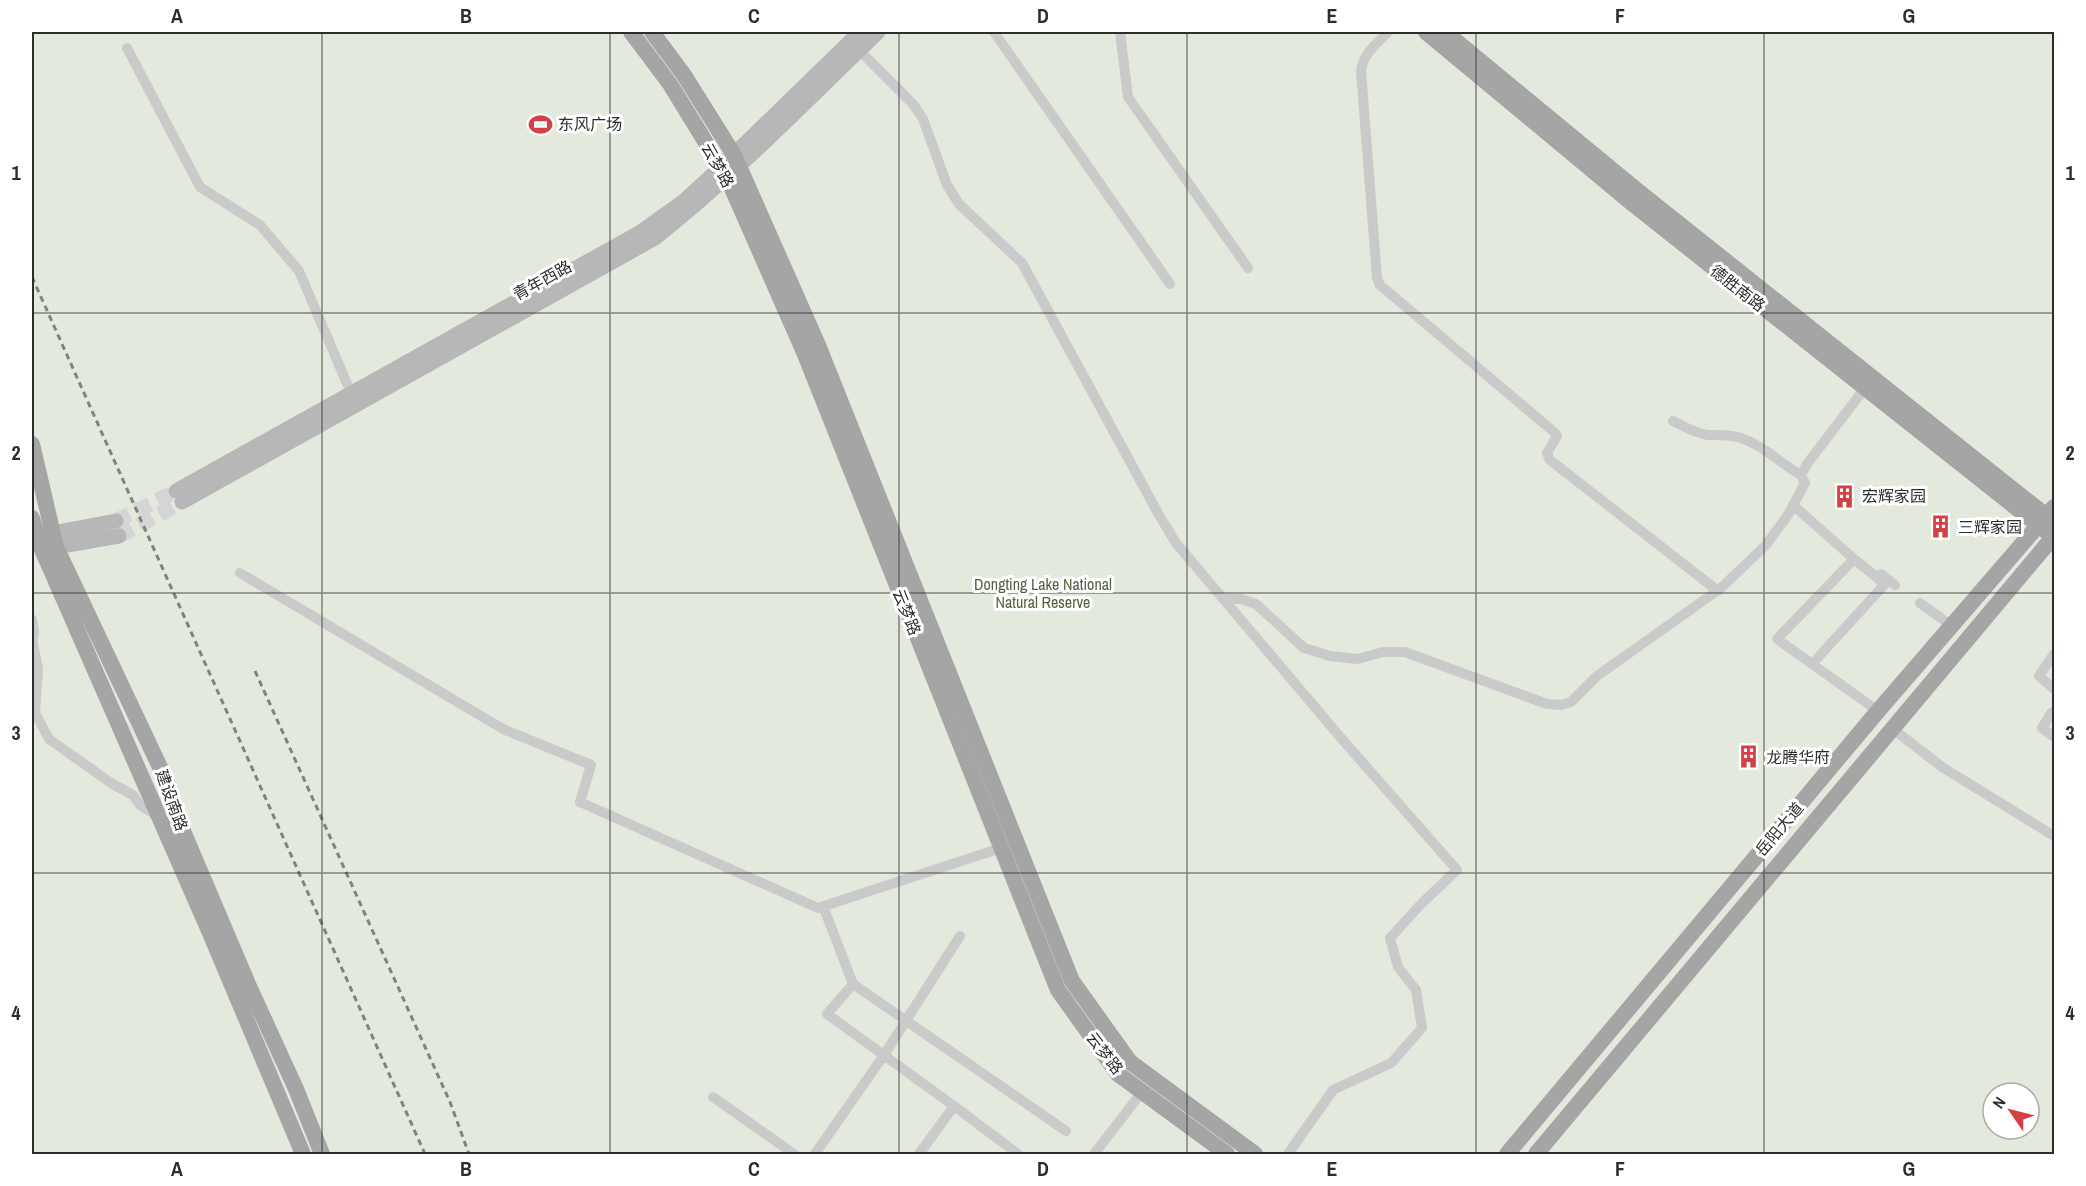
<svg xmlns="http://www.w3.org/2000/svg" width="2086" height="1186" font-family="'Archivo Narrow','Noto Sans SC',sans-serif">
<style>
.green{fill:#e3e9dc;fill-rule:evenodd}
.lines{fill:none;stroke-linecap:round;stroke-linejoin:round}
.secondary-tunnel{stroke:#d5d5d5;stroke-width:15;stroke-dasharray:15 8;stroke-linecap:butt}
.street{stroke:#cacaca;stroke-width:10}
.secondary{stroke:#b7b7b7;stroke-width:15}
.primary{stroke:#a5a5a5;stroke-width:16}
.rail{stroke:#828282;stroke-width:3;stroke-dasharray:6 4.5;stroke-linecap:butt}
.grid{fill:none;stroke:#2d2d2d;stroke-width:1.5;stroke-opacity:0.55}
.labels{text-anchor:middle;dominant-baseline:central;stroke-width:6;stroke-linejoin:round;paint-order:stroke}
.poi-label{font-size:16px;fill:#2d2d2d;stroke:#fff;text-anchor:start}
.street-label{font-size:16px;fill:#2d2d2d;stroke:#fff}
.park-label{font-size:16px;fill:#4f643f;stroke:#fff}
.neatline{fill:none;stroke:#2d2d2d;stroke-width:2}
.grid-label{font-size:20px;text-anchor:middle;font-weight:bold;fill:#2d2d2d}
</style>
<rect width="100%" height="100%" fill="#fff"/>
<path class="green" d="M 32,32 L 2054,32 L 2054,1154 L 32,1154 ZM 1993,1093 L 2029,1093 L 2029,1129 L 1993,1129 Z"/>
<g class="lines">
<path class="secondary-tunnel" d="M 116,521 L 176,491
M 119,536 L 182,502"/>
<path class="street" d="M 994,32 L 1170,284
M 1120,32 L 1128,97 L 1248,268
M 1388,32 C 1376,44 1363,54 1361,71 L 1377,278 L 1380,285 L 1554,432 L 1557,436 L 1547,453 L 1550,460 L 1718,591
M 127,48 L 200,187 L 260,225 L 299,271 L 351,393
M 859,50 L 913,104 L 923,119 L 947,185 L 959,204 L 1022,263 L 1159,515 L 1176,543 L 1341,738 L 1457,870 L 1422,903 L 1390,938 L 1398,967 L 1416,990 L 1422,1028 L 1391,1063 L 1333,1090 L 1288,1154
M 1673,421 C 1683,426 1696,434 1708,435 C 1719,435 1729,434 1741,438 C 1764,446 1780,463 1801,475
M 1793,505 L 1854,559 L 1777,639 L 1878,711
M 240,573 L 503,729 L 591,765 L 580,802 L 818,908 L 1001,848
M 1881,574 L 1895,585
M 1223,599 L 1241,599 L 1256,604 L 1304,648 L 1330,656 L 1358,659 L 1383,652 L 1405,652 L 1547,704 L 1561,705 L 1571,702 L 1597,676 L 1721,588 L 1766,545 L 1788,515 L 1805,483 L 1801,475 L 1807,464 L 1865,388
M 1920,603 L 1952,626
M 32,619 L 34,632 L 32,644
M 33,644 L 38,668 L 35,713 L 49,739 L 111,783 L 133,795 L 140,805 L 156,815
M 2054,654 L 2039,676 L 2054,689
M 1812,664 L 1885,584 L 1854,559
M 2054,714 L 2052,712 L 2042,728 L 2054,737
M 1893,729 L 1942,767 L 2054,836
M 823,906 L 853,984 L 827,1014 L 954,1106 L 1018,1154
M 853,984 L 1066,1131
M 713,1097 L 794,1154
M 815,1154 L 884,1055 L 960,936
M 919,1154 L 954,1106
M 1094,1154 L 1142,1092"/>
<path class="secondary" d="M 176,491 L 639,233 L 684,201 L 722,166 L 860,32
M 182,502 L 655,238 C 735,175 805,102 878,32
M 42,533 L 52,533 L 116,521
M 45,546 L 56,547 L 119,536"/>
<path class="primary" d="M 631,32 L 670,84 L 727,177 L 804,352 L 1058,990 L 1118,1074 L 1227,1154
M 652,32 L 684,75 L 734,155 L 818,345 L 1072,981 L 1130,1062 L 1255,1154
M 1426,32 L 1633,204 L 2047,532
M 1445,32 L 1639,192 L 2054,522
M 32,444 L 56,547 L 167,782 L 180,824 L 248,984 L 296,1089 L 322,1154
M 32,518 L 40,545 L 210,933 L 303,1154
M 1507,1154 L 1878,711 L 2054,507
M 1536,1154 L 2054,536"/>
<path class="rail" d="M 32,277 L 425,1154
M 255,671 L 450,1102 L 469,1154"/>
</g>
<path class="grid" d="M 322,32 L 322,1154M 610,32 L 610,1154M 899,32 L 899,1154M 1187,32 L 1187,1154M 1476,32 L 1476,1154M 1764,32 L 1764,1154M 32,313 L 2054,313M 32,593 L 2054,593M 32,873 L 2054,873"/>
<defs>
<symbol id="stadium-bare" viewBox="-9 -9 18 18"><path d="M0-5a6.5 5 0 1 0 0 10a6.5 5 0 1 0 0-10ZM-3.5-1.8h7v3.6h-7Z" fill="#d34146" stroke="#fff" stroke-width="2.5" paint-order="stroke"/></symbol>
<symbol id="building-bare" viewBox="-9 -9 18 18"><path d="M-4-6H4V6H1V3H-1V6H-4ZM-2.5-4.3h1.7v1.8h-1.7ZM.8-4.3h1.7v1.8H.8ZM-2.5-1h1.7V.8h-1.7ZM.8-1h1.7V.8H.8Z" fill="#d34146" stroke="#fff" stroke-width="2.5" paint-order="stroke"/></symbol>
</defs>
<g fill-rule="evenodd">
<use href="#stadium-bare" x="524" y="108" width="33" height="33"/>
<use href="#building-bare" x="1828" y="480" width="33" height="33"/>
<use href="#building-bare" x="1924" y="510" width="33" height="33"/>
<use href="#building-bare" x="1732" y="740" width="33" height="33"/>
</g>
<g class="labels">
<g class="poi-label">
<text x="558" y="124">东风广场</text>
<text x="1862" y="496">宏辉家园</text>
<text x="1958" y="527">三辉家园</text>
<text x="1766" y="757">龙腾华府</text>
</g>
<g class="street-label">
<text transform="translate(718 165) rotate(61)">云梦路</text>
<text transform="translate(542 280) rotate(-29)">青年西路</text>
<text transform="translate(1738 288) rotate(38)">德胜南路</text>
<text transform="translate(907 612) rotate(68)">云梦路</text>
<text transform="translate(172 800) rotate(70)">建设南路</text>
<text transform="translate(1779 829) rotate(-50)">岳阳大道</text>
<text transform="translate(1105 1053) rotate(52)">云梦路</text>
</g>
<g class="park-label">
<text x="1043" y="584">Dongting Lake National<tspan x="1043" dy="18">Natural Reserve</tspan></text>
</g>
</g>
<rect width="2086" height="1186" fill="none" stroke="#ffffff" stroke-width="66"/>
<g transform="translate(2011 1111) rotate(305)"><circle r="28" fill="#ffffff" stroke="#ababab" stroke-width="1.5"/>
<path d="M0-4.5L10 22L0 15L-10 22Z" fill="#d34146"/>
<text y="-9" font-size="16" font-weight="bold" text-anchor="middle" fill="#2d2d2d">N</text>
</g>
<rect x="33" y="33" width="2020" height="1120" class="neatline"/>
<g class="grid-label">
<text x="177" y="23">A</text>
<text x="466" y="23">B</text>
<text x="754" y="23">C</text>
<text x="1043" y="23">D</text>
<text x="1332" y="23">E</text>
<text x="1620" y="23">F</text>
<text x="1909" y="23">G</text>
<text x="16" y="180">1</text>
<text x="2070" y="180">1</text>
<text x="16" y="460">2</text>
<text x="2070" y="460">2</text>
<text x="16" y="740">3</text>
<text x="2070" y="740">3</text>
<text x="16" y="1020">4</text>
<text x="2070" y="1020">4</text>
<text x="177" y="1176">A</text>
<text x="466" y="1176">B</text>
<text x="754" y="1176">C</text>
<text x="1043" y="1176">D</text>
<text x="1332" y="1176">E</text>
<text x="1620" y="1176">F</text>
<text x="1909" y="1176">G</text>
</g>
</svg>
